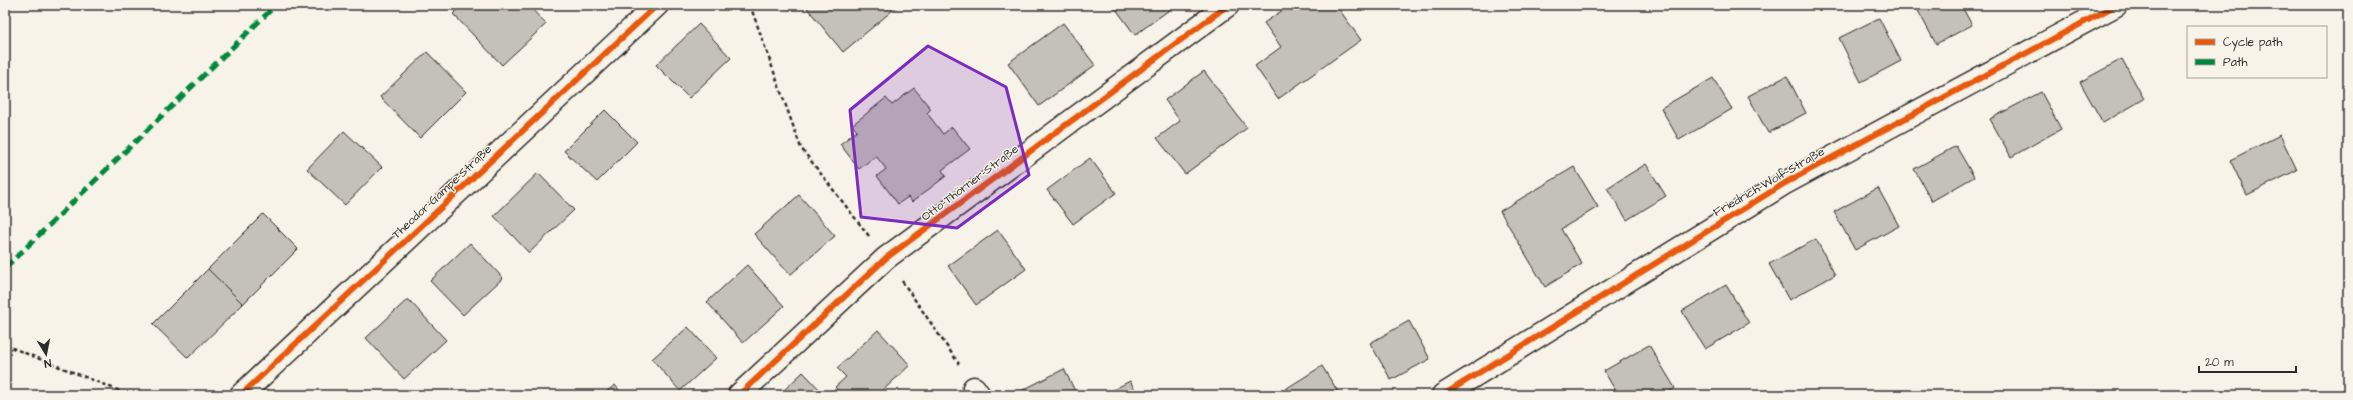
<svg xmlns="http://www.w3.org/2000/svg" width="2353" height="400" font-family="'Architects Daughter',sans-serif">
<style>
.building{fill:#c4c1b9;stroke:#2b2b2b}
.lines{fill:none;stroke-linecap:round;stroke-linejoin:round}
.minor-casing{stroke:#2b2b2b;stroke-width:25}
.path{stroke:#2b2b2b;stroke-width:2.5;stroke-dasharray:4 3;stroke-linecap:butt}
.minor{stroke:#f7f3e8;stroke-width:22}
.quiet{stroke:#00873e;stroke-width:5;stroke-dasharray:10 5;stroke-linecap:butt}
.cycleway-casing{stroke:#f7f3e8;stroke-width:8}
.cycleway{stroke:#e8590c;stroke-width:6}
.marked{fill:#7b2cbf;fill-opacity:0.2;stroke:#7b2cbf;stroke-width:3;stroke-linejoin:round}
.labels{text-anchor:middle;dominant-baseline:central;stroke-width:3;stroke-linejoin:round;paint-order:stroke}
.street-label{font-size:12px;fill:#2b2b2b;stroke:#f7f3e8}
</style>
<rect width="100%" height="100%" fill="#f7f3e8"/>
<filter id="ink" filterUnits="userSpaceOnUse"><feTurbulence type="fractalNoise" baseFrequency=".025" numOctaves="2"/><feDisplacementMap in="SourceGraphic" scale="8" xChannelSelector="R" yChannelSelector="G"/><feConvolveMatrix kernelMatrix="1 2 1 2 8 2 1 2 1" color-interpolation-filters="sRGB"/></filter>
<g filter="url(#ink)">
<path class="building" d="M 462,5 L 528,5 L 546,24 L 502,65 L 453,14 Z
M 811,5 L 899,5 L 843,52 L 807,8 Z
M 1113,5 L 1176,5 L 1135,35 Z
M 1290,5 L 1336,5 L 1361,40 L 1278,99 L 1255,66 L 1281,47 L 1264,23 Z
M 1915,5 L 1961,5 L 1972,25 L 1936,44 Z
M 1879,18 L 1901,61 L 1861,82 L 1839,38 Z
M 1063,23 L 1095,65 L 1039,106 L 1008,63 Z
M 699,24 L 731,58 L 689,98 L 656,65 Z
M 427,52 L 466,92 L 420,138 L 380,97 Z
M 2122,59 L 2144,99 L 2103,123 L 2080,82 Z
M 1204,71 L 1247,128 L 1185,174 L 1157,138 L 1180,121 L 1165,100 Z
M 1787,76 L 1806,113 L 1768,133 L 1748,96 Z
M 1713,78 L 1732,109 L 1679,140 L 1661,108 Z
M 914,88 L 931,109 L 927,113 L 943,134 L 952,127 L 970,149 L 942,170 L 946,176 L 912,202 L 908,197 L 898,204 L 877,176 L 886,169 L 876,156 L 859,169 L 840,144 L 857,131 L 852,125 L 886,98 L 892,105 Z
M 2041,92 L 2061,129 L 2011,157 L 1990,119 Z
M 605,110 L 637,142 L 597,182 L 564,151 Z
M 344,131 L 382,167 L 345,205 L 307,169 Z
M 2280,135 L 2297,170 L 2247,195 L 2230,160 Z
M 1956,146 L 1974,177 L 1932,201 L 1914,169 Z
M 1090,158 L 1116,193 L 1073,224 L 1047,190 Z
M 1646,164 L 1666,196 L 1627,220 L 1607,188 Z
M 1574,167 L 1598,207 L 1561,229 L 1582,264 L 1545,287 L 1500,211 Z
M 538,173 L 574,210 L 529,253 L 494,216 Z
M 1878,188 L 1899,226 L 1855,250 L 1834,212 Z
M 799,195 L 835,236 L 790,275 L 754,234 Z
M 263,214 L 298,249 L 243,304 L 208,269 Z
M 998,230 L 1026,269 L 976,305 L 948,266 Z
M 1816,239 L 1835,275 L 1789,300 L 1769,264 Z
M 470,243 L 503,278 L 463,315 L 430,281 Z
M 747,265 L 784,306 L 743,343 L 707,302 Z
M 208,269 L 243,304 L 188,358 L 153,324 Z
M 1726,285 L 1749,323 L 1705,349 L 1682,311 Z
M 408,299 L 446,340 L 404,379 L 366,338 Z
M 1409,321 L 1430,359 L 1391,380 L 1370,343 Z
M 688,327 L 716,358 L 680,391 L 652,359 Z
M 878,330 L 910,365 L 878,395 L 843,395 L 835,387 L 846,377 L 837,368 Z
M 1649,345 L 1675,388 L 1664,395 L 1618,395 L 1604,371 Z
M 1322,366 L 1340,395 L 1276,395 Z
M 1064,369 L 1077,395 L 1016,395 L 1015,394 Z
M 803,372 L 825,395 L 779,395 Z
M 1130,381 L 1138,395 L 1103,395 Z
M 615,385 L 623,395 L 602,395 Z"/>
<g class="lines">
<defs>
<path id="minor" d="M 974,388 L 979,395
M 241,395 L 657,5
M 739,395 L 886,258 L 1228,5
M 1443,395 L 1785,183 L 2116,5"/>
</defs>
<use href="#minor" class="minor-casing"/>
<path class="path" d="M 750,5 L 801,148 L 869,236
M 902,281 L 959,364
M 5,345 L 130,395"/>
<use href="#minor" class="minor"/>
<path class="quiet" d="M 5,268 L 276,5"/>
<defs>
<path id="cycleway" d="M 241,395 L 657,5
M 739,395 L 886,258 L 1228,5
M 1443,395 L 1785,183 L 2116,5"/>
</defs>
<use href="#cycleway" class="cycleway-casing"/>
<use href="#cycleway" class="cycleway"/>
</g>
</g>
<path class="marked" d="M 928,46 L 1006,87 L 1029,175 L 957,228 L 861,217 L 850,110 Z"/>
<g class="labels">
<g class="street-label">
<text transform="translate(1769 182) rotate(-30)">Friedrich-Wolf-Straße</text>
<text transform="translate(970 183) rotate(-37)">Otto-Thörner-Straße</text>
<text transform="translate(442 192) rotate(-43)">Theodor-Gampe-Straße</text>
</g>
</g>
<rect width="2353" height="400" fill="none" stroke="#f7f3e8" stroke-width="20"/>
<rect x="10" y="10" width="2333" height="380" fill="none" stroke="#2b2b2b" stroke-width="1.5" filter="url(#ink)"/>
<rect x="2187" y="26" width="140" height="52" fill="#f7f3e8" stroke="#a5a39c"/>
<rect x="2195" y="39" width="20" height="6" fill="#e8590c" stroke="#a5a39c"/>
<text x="2223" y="46" font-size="12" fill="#2b2b2b">Cycle path</text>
<rect x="2195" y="59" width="20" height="6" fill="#00873e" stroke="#a5a39c"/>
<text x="2223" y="66" font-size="12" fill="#2b2b2b">Path</text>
<g transform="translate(46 354) rotate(170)" stroke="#f7f3e8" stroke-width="3" paint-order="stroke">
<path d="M0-3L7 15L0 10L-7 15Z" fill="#2b2b2b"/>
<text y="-6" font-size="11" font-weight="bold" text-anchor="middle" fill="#2b2b2b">N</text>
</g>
<path d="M2199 366v6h97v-6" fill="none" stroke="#2b2b2b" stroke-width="2"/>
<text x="2205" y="366" font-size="12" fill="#2b2b2b" stroke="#f7f3e8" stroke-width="3" paint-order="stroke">20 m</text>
</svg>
